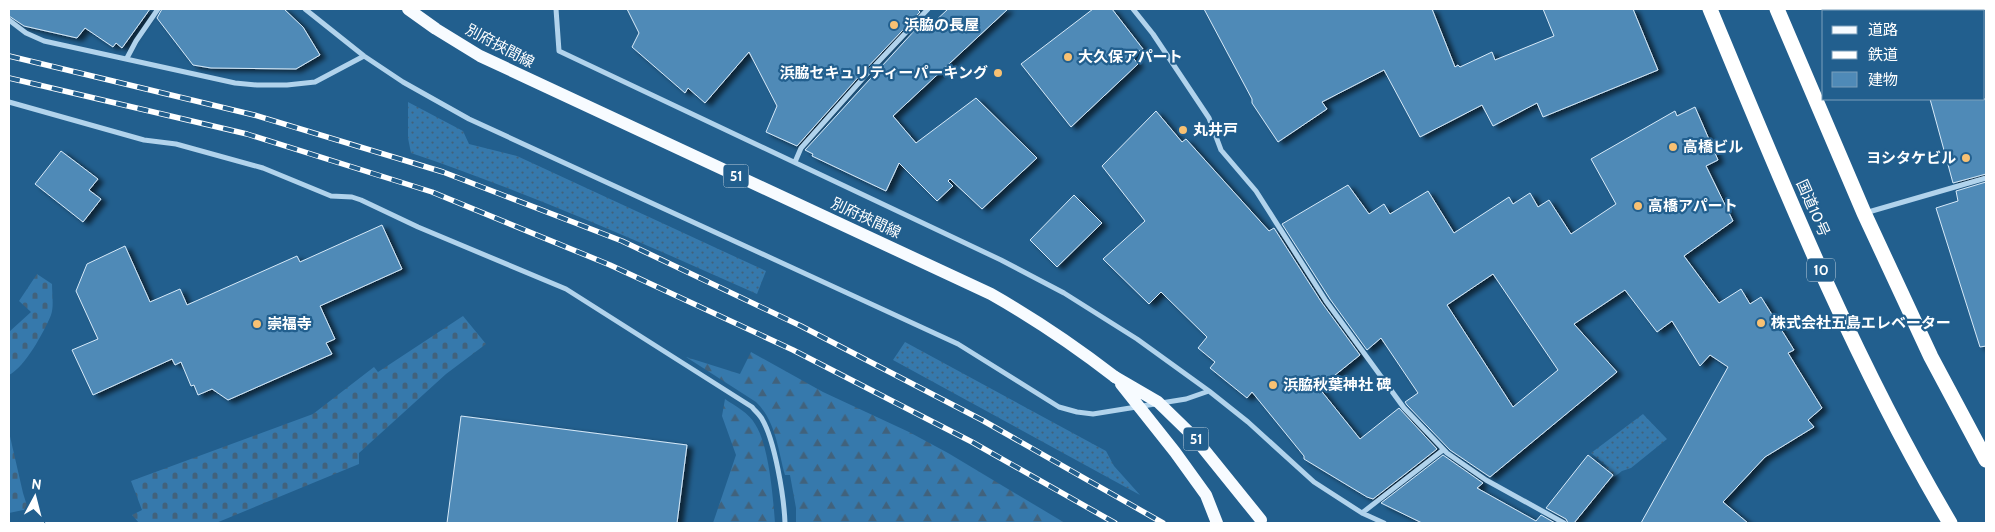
<svg xmlns="http://www.w3.org/2000/svg" width="1995" height="532" font-family="Cabin,'Noto Sans JP',sans-serif">
<style>
.grass{fill:url(#grass-dots)}
.forest{fill:url(#forest-firs)}
.cemetery{fill:url(#cemetery-stones)}
.building{fill:#4f8ab7;stroke:#d7eaf9;fill-rule:evenodd;filter:url(#shadow)}
.lines{fill:none;stroke-linecap:round;stroke-linejoin:round}
.street{stroke:#b1d3ec;stroke-width:5}
.primary{stroke:#f7fbff;stroke-width:12}
.highway{stroke:#fff;stroke-width:15}
.rail-casing{stroke:#fff;stroke-width:5.5}
.rail{stroke:#225f8e;stroke-width:4;stroke-dasharray:11;stroke-linecap:butt}
.primary-bridge{stroke:#f7fbff;stroke-width:12}
.poi-dot{fill:#f8c173;stroke:#225f8e;stroke-width:2}
.labels{text-anchor:middle;dominant-baseline:central;stroke-width:4.5;stroke-linejoin:round;paint-order:stroke}
.shield{fill:#225f8e;stroke:#bdcfdd;stroke-width:1}
.shield-label{font-size:14px;font-weight:bold;fill:#fff}
.poi-label{font-size:15px;font-weight:bold;fill:#fff;stroke:#225f8e;text-anchor:start}
.street-label{font-size:15px;fill:#fff;stroke:#225f8e}
</style>
<defs>
<pattern id="grass-dots" width="8" height="8" patternUnits="userSpaceOnUse" patternTransform="scale(1.25)"><rect width="8" height="8" fill="#3679ac"/><path d="M2 2h.1M6 6h.1" fill="none" stroke="#41627c" stroke-width="1.8" stroke-linecap="round"/></pattern>
<pattern id="forest-firs" width="22" height="20" patternUnits="userSpaceOnUse" patternTransform="scale(1.25)"><rect width="22" height="20" fill="#3679ac"/><path d="M5 1l3.5 6h-7zM16 11l3.5 6h-7z" fill="#41627c"/></pattern>
<pattern id="cemetery-stones" width="16" height="16" patternUnits="userSpaceOnUse" patternTransform="scale(1.25)"><rect width="16" height="16" fill="#3679ac"/><path d="M2 7V4a2 2 0 0 1 4 0v3zM10 15v-3a2 2 0 0 1 4 0v3z" fill="#41627c"/></pattern>
<filter id="shadow"><feDropShadow dx="5.5" dy="3" stdDeviation="2.5" flood-color="#0009"/></filter>
</defs>
<rect width="100%" height="100%" fill="#225f8e"/>
<path class="grass" d="M 408,102 L 463,131 L 469,144 L 517,156 L 766,271 L 757,294 C 643,243 529,193 411,153 L 408,138 Z
M 905,342 L 1106,451 L 1114,466 L 1140,495 L 893,360 Z
M 1643,414 L 1667,439 L 1631,468 L 1622,471 L 1609,481 L 1601,475 L 1607,466 L 1591,453 Z"/>
<path class="forest" d="M 751,352 L 823,392 L 909,432 L 948,453 L 1065,523 L 796,523 L 796,508 L 790,475 L 785,475 C 778,450 776,421 756,402 L 686,357 L 740,374 Z
M 725,399 C 735,406 749,413 755,424 C 769,445 773,497 775,523 L 713,523 L 736,455 L 722,416 Z"/>
<path class="cemetery" d="M 37,274 L 52,284 C 52,294 54,307 51,315 C 44,332 25,367 9,375 L 9,332 L 31,312 L 19,301 Z
M 463,316 L 486,344 L 446,374 L 359,453 L 359,464 L 216,523 L 139,523 L 132,515 L 142,510 L 131,481 L 313,414 L 374,367 L 378,372 Z
M 9,432 L 23,493 L 28,509 L 9,513 Z"/>
<path class="building" d="M 9,9 L 150,9 L 122,48 L 116,43 L 113,47 L 85,28 L 77,38 L 24,26 L 9,16 Z
M 162,9 L 284,9 L 303,27 L 320,55 L 296,69 L 211,68 L 193,65 L 157,18 Z
M 627,9 L 917,9 L 920,12 L 862,73 L 797,146 L 766,132 L 777,106 L 749,52 L 705,103 L 688,88 L 685,93 L 632,47 L 639,33 Z
M 948,9 L 1008,9 L 893,116 L 916,143 L 976,98 L 1037,158 L 982,209 L 950,179 L 948,181 L 953,186 L 937,201 L 899,163 L 886,191 L 812,156 L 813,154 L 805,150 L 926,18 L 932,24 Z
M 1093,9 L 1112,9 L 1143,49 L 1131,55 L 1138,64 L 1071,127 L 1021,64 Z
M 1204,9 L 1432,9 L 1455,67 L 1458,65 L 1460,67 L 1492,52 L 1495,60 L 1554,36 L 1543,9 L 1633,9 L 1658,70 L 1543,117 L 1537,103 L 1493,126 L 1482,105 L 1420,137 L 1384,70 L 1322,102 L 1327,109 L 1278,142 L 1252,103 L 1252,99 Z
M 1930,99 L 1986,99 L 1986,174 L 1953,183 Z
M 1695,107 L 1718,160 L 1706,166 L 1733,221 L 1684,256 L 1719,303 L 1741,289 L 1750,304 L 1761,297 L 1794,350 L 1788,353 L 1822,408 L 1808,420 L 1814,427 L 1765,457 L 1723,502 L 1748,523 L 1641,523 L 1728,367 L 1710,355 L 1700,366 L 1672,321 L 1657,332 L 1625,290 L 1574,324 L 1617,372 L 1490,477 L 1450,450 L 1407,405 L 1405,402 L 1418,393 L 1381,338 L 1367,350 L 1330,299 L 1282,224 L 1348,185 L 1369,214 L 1384,204 L 1390,214 L 1428,191 L 1454,233 L 1509,197 L 1513,204 L 1530,193 L 1538,207 L 1549,200 L 1571,234 L 1616,204 L 1591,159 L 1675,111 L 1677,116 ZM 1493,274 L 1558,370 L 1513,407 L 1447,305 Z
M 1156,111 L 1182,142 L 1186,139 L 1269,231 L 1274,228 L 1322,303 L 1360,355 L 1319,388 L 1360,439 L 1399,408 L 1437,449 L 1373,499 L 1367,497 L 1304,459 L 1304,456 L 1252,392 L 1247,398 L 1210,368 L 1215,362 L 1198,348 L 1207,337 L 1161,292 L 1149,304 L 1103,259 L 1145,221 L 1102,166 Z
M 61,151 L 98,179 L 89,190 L 101,199 L 83,222 L 35,184 Z
M 1986,182 L 1986,346 L 1980,347 L 1936,208 L 1958,201 L 1956,191 Z
M 1074,195 L 1102,223 L 1057,267 L 1030,240 Z
M 382,225 L 402,269 L 320,306 L 335,339 L 326,343 L 332,354 L 228,400 L 212,389 L 198,395 L 194,385 L 191,386 L 181,362 L 175,365 L 172,359 L 93,395 L 72,350 L 98,339 L 76,291 L 87,264 L 125,246 L 150,302 L 180,289 L 187,305 L 297,256 L 300,262 Z
M 461,416 L 687,445 L 677,523 L 447,523 Z
M 1443,455 L 1483,483 L 1477,488 L 1536,521 L 1541,515 L 1555,523 L 1422,523 L 1381,503 Z
M 1588,455 L 1613,475 L 1574,523 L 1568,523 L 1566,519 L 1546,508 Z"/>
<g class="lines">
<path class="street" d="M 305,9 L 364,56 L 403,82 L 469,119 L 958,344 L 1059,407 L 1077,412 L 1093,414 L 1186,399 L 1209,391
M 556,9 L 559,51 L 1001,260 L 1064,293 L 1137,339 L 1209,391 L 1248,422 L 1314,482 L 1362,513 L 1384,523
M 1133,9 L 1153,34 L 1209,118 L 1221,150 L 1256,191 L 1326,301 L 1404,408 L 1447,453 L 1486,480 L 1564,523
M 9,20 L 26,33 L 44,41 L 235,83 L 257,85 L 287,85 L 315,82 L 364,56
M 127,58 L 136,41 L 158,9
M 9,102 L 144,140 L 176,144 L 263,168 L 331,196 L 352,197 L 361,200 L 418,227 L 566,289 L 752,407 C 755,411 760,415 762,419 C 775,441 784,497 785,523
M 795,162 L 801,148 L 865,76 L 928,9
M 1865,213 L 1986,178
M 1362,513 L 1443,450"/>
<path class="primary" d="M 408,9 L 436,29 L 480,56 L 991,294 C 1035,319 1075,346 1115,377"/>
<path class="highway" d="M 1710,9 C 1782,183 1853,360 1950,523
M 1777,9 L 1864,213 L 1931,357 L 1986,460"/>
<defs>
<path id="rail" d="M 9,56 L 254,115 L 443,172 L 622,241 L 801,326 L 982,420 L 1163,523
M 9,78 L 247,134 L 432,192 L 610,265 L 793,350 L 972,442 L 1115,523"/>
</defs>
<use href="#rail" class="rail-casing"/>
<use href="#rail" class="rail"/>
<path class="primary-bridge" d="M 1115,377 L 1158,402 L 1194,437 L 1261,520
M 1121,384 L 1175,452 L 1206,495 L 1217,523"/>
</g>
<g class="poi-dot">
<circle cx="894" cy="25" r="5"/>
<circle cx="1068" cy="57" r="5"/>
<circle cx="998" cy="73" r="5"/>
<circle cx="1183" cy="130" r="5"/>
<circle cx="1673" cy="147" r="5"/>
<circle cx="1966" cy="158" r="5"/>
<circle cx="1638" cy="206" r="5"/>
<circle cx="1761" cy="323" r="5"/>
<circle cx="257" cy="324" r="5"/>
<circle cx="1273" cy="385" r="5"/>
</g>
<g class="labels">
<g class="shield">
<rect x="723.5" y="164.5" width="25" height="23" rx="4"/>
<rect x="1807" y="258.5" width="28" height="23" rx="4"/>
<rect x="1183.5" y="427.5" width="25" height="23" rx="4"/>
</g>
<g class="shield-label">
<text x="736" y="176">51</text>
<text x="1821" y="270">10</text>
<text x="1196" y="439">51</text>
</g>
<g class="poi-label">
<text x="904" y="25">浜脇の長屋</text>
<text x="1078" y="57">大久保アパート</text>
<text x="988" y="73" text-anchor="end">浜脇セキュリティーパーキング</text>
<text x="1193" y="130">丸井戸</text>
<text x="1683" y="147">高橋ビル</text>
<text x="1956" y="158" text-anchor="end">ヨシタケビル</text>
<text x="1648" y="206">高橋アパート</text>
<text x="1771" y="323">株式会社五島エレベーター</text>
<text x="267" y="324">崇福寺</text>
<text x="1283" y="385">浜脇秋葉神社 碑</text>
</g>
<g class="street-label">
<text transform="translate(500 46) rotate(28)">別府挾間線</text>
<text transform="translate(1813 208) rotate(66)">国道10号</text>
<text transform="translate(866 218) rotate(25)">別府挾間線</text>
</g>
</g>
<rect width="1995" height="532" fill="none" stroke="#ffffff" stroke-width="20"/>
<rect x="1822" y="10" width="162" height="90" fill="#225f8e" stroke="#7a9fbb"/>
<rect x="1832" y="26" width="25" height="8" fill="#f7fbff" stroke="#7a9fbb"/>
<text x="1868" y="35" font-size="15" fill="#ffffff">道路</text>
<rect x="1832" y="51" width="25" height="8" fill="#ffffff" stroke="#7a9fbb"/>
<text x="1868" y="60" font-size="15" fill="#ffffff">鉄道</text>
<rect x="1832" y="72" width="25" height="15" fill="#4f8ab7" stroke="#7a9fbb"/>
<text x="1868" y="85" font-size="15" fill="#ffffff">建物</text>
<g transform="translate(35 497) rotate(7)" stroke="#225f8e" stroke-width="4" paint-order="stroke">
<path d="M0-4L9 19L0 12L-9 19Z" fill="#ffffff"/>
<text y="-8" font-size="14" font-weight="bold" text-anchor="middle" fill="#ffffff">N</text>
</g>
</svg>
